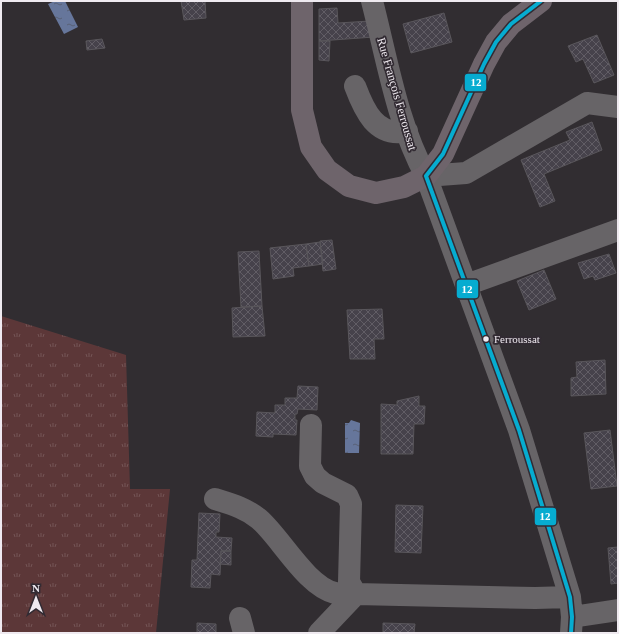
<svg xmlns="http://www.w3.org/2000/svg" width="619" height="634" font-family="'Times New Roman',serif">
<style>
.grass{fill:url(#grass-tufts)}
.water{fill:url(#water-ripples)}
.building{fill:url(#building-cross-hatch);stroke:#59565b}
.lines{fill:none;stroke-linecap:round;stroke-linejoin:round}
.minor{stroke:#676467;stroke-width:22}
.major{stroke:#6e646b;stroke-width:22}
.bus-1-casing{stroke:#322b33;stroke-width:7}
.bus-1{stroke:#06acd0;stroke-width:4}
.bus-dot{fill:#efeaf0;stroke:#322b33;stroke-width:1.5}
.labels{text-anchor:middle;dominant-baseline:central;stroke-width:3.5;stroke-linejoin:round;paint-order:stroke}
.bus-label{font-size:11px;fill:#efeaf0;stroke:#322b33;text-anchor:start}
.street-label{font-size:12px;fill:#efeaf0;stroke:#322b33}
.line-badge{stroke:#322b33;stroke-width:1.5}
.badge-label{font-size:11px;text-anchor:middle;font-weight:bold;fill:#fff}
</style>
<defs>
<pattern id="grass-tufts" width="24" height="20" patternUnits="userSpaceOnUse"><rect width="24" height="20" fill="#5c3738"/><path d="M3 7l-1-3M5 7V3M7 7l1-3M15 17l-1-3M17 17v-4M19 17l1-3" fill="none" stroke="#745455"/></pattern>
<pattern id="water-ripples" width="26" height="14" patternUnits="userSpaceOnUse"><rect width="26" height="14" fill="#66769b"/><path d="M2 4q2-2 4 0t4 0M15 11q2-2 4 0t4 0" fill="none" stroke="#586076"/></pattern>
<pattern id="building-cross-hatch" width="8" height="8" patternUnits="userSpaceOnUse"><rect width="8" height="8" fill="#46424b"/><path d="M0 0l8 8M0 8l8-8" fill="none" stroke="#615d65"/></pattern>
</defs>
<rect width="100%" height="100%" fill="#312d31"/>
<path class="grass" d="M 1,316 L 126,355 L 130,489 L 170,489 L 156,633 L 1,633 Z"/>
<path class="water" d="M 55,1 L 65,1 L 78,27 L 64,34 L 48,4 Z
M 351,420 L 360,423 L 359,453 L 345,453 L 345,423 L 349,423 Z"/>
<path class="building" d="M 181,1 L 205,1 L 206,18 L 184,20 Z
M 337,8 L 338,23 L 370,21 L 374,37 L 319,41 L 319,9 Z
M 444,13 L 452,42 L 411,53 L 403,24 Z
M 597,35 L 614,75 L 594,83 L 583,59 L 576,62 L 568,46 Z
M 102,39 L 105,48 L 87,50 L 86,41 Z
M 319,41 L 330,41 L 329,61 L 319,60 Z
M 592,122 L 602,150 L 544,174 L 555,201 L 540,207 L 521,160 L 570,140 L 566,132 Z
M 332,240 L 336,269 L 323,271 L 320,241 Z
M 320,242 L 323,264 L 309,266 L 306,244 Z
M 306,244 L 309,266 L 293,268 L 294,276 L 273,279 L 270,248 Z
M 259,251 L 262,306 L 241,307 L 238,252 Z
M 609,254 L 616,273 L 595,280 L 593,276 L 584,279 L 578,263 Z
M 544,270 L 556,299 L 529,310 L 517,281 Z
M 262,306 L 265,336 L 233,337 L 232,308 Z
M 382,309 L 384,339 L 374,339 L 375,359 L 350,359 L 347,310 Z
M 605,360 L 606,394 L 571,396 L 571,378 L 577,377 L 576,362 Z
M 298,386 L 318,387 L 317,410 L 298,409 L 297,414 L 295,414 L 295,420 L 297,420 L 296,435 L 273,434 L 273,437 L 256,436 L 257,412 L 275,413 L 275,405 L 285,405 L 285,398 L 297,398 Z
M 419,396 L 419,406 L 425,406 L 424,424 L 414,424 L 413,454 L 381,454 L 381,404 L 397,405 L 397,401 Z
M 610,430 L 617,486 L 591,489 L 584,433 Z
M 396,505 L 423,506 L 421,553 L 395,552 Z
M 199,513 L 220,514 L 219,532 L 216,532 L 216,537 L 232,538 L 231,551 L 221,551 L 220,575 L 211,574 L 210,588 L 191,587 L 192,560 L 197,560 Z
M 618,547 L 618,583 L 611,584 L 608,548 Z
M 221,551 L 231,551 L 231,565 L 220,564 Z
M 197,623 L 216,624 L 216,633 L 197,633 Z
M 383,623 L 415,624 L 414,633 L 383,633 Z"/>
<g class="lines">
<path class="minor" d="M 372,1 C 387,59 397,123 426,176 L 519,430 L 570,597 L 572,617 L 571,633
M 355,86 C 364,110 376,138 407,131
M 426,176 L 466,173 L 587,103 L 618,107
M 466,285 L 618,230
M 311,425 L 310,466 L 315,476 L 323,483 L 347,495 L 351,504 L 349,582 L 356,594
M 215,499 C 231,504 246,508 259,519 C 281,538 306,586 335,593 C 342,594 349,594 356,594
M 572,617 L 618,610
M 240,618 L 244,633
M 319,633 L 356,594 L 535,598 L 570,597"/>
<path class="major" d="M 302,1 L 302,110 L 311,147 L 327,170 L 349,186 L 376,193 L 404,187 L 426,176 L 443,154 L 484,64 L 496,42 L 511,24 L 541,1"/>
<defs>
<path id="bus-1" d="M 426,176 L 519,430 L 570,597 L 572,617 L 571,633
M 426,176 L 443,154 L 484,64 L 496,42 L 511,24 L 541,1"/>
</defs>
<use href="#bus-1" class="bus-1-casing"/>
<use href="#bus-1" class="bus-1"/>
</g>
<circle class="bus-dot" cx="486" cy="339" r="3.5"/>
<g class="labels">
<g class="bus-label">
<text x="494" y="339">Ferroussat</text>
</g>
<g class="street-label">
<text transform="translate(397 94) rotate(74)">Rue François Ferroussat</text>
</g>
</g>
<g class="line-badge">
<rect x="464" y="73" width="23" height="19" rx="4" fill="#06acd0"/>
<rect x="456" y="279" width="23" height="20" rx="4" fill="#06acd0"/>
<rect x="534" y="507" width="23" height="19" rx="4" fill="#06acd0"/>
</g>
<g class="badge-label">
<text x="476" y="86">12</text>
<text x="467" y="293">12</text>
<text x="545" y="520">12</text>
</g>
<rect width="619" height="634" fill="none" stroke="#efeaf0" stroke-width="4"/>
<g transform="translate(36 598)" stroke="#322b33" stroke-width="3" paint-order="stroke">
<path d="M0-3L7 15L0 10L-7 15Z" fill="#efeaf0"/>
<text y="-6" font-size="11" font-weight="bold" text-anchor="middle" fill="#efeaf0">N</text>
</g>
</svg>
